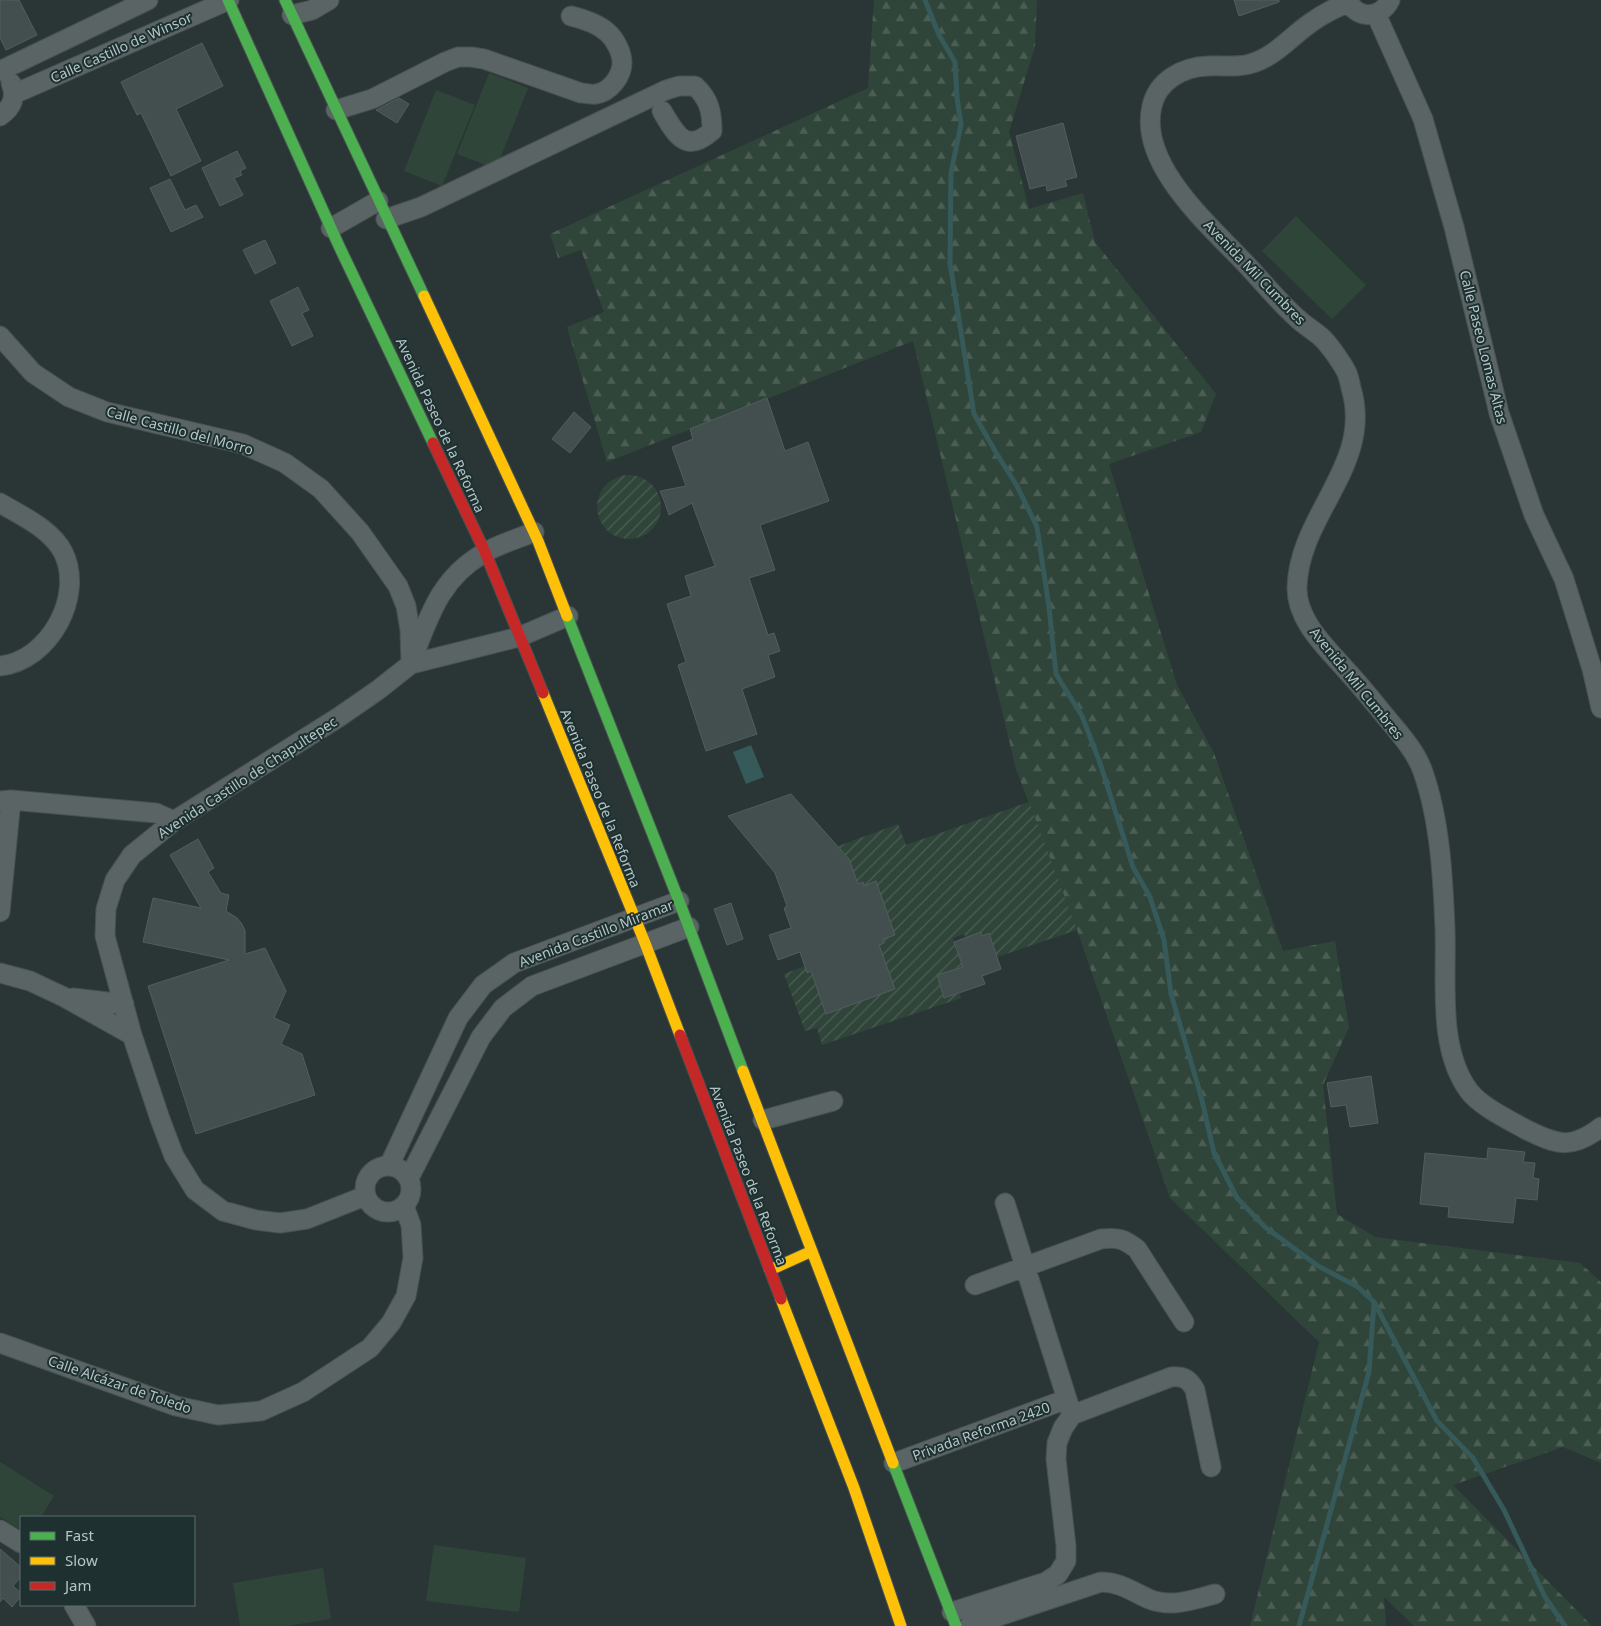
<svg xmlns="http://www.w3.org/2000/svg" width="1601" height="1626" font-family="'Noto Sans',sans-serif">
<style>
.forest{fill:url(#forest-firs)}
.garden{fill:url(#garden-furrows)}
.pitch{fill:#304539}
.water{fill:#365959}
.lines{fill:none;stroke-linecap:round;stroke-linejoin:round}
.stream{stroke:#365959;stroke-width:5}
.building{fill:#434e4e;stroke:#525d5d}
.street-casing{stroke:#485151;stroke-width:21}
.fast-casing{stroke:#485151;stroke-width:13}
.slow-casing{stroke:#485151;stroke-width:13}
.jam-casing{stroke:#485151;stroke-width:13}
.street{stroke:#5a6464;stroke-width:19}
.fast{stroke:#4caf50;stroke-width:11}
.slow{stroke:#ffc107;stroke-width:11}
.jam{stroke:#c62828;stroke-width:11}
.labels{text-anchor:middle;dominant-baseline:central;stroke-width:4;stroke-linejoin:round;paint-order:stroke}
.street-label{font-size:14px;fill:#b4c6c7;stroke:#1e3030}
</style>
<defs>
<pattern id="forest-firs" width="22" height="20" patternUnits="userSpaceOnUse" patternTransform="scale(1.25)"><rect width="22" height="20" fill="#304539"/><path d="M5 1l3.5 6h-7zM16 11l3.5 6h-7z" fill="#4c5e54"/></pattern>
<pattern id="garden-furrows" width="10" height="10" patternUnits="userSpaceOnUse" patternTransform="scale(1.25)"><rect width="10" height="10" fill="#304539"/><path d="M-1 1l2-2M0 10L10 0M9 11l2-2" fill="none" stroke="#4c5e54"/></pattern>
</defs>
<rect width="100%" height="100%" fill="#2a3636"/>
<path class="forest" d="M 874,0 L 1037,0 L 1035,46 L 1009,132 L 1029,209 L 1083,193 L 1095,242 L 1216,394 L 1201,432 L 1109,464 L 1177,685 L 1214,753 L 1283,951 L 1335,941 L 1349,1027 L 1323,1085 L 1337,1214 L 1375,1237 L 1580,1263 L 1601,1282 L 1601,1463 L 1563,1447 L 1453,1485 L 1592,1626 L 1414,1626 L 1384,1597 L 1386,1626 L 1250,1626 L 1319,1342 L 1170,1198 L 1077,930 L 1016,769 L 913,341 L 607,462 L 567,327 L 604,312 L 581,250 L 558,258 L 550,234 L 868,88 Z"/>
<path class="garden" d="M597 507a32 32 0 1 1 64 0a32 32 0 1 1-64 0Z
M 1029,802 L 1077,930 L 997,957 L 989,933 L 967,941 L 964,934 L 953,938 L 966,975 L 954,979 L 950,971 L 937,976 L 944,997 L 959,993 L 961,998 L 822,1045 L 817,1028 L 805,1031 L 784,974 L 805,966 L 807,972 L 811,971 L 826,1014 L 895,989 L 879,945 L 884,943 L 883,939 L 894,935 L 876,882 L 864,886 L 863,882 L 858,884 L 849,859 L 830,849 L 898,824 L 906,845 Z"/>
<path class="pitch" d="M 489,73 L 528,88 L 496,169 L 457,154 Z
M 436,90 L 475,105 L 442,186 L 404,171 Z
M 1296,216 L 1366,285 L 1332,319 L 1262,251 Z
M 0,1462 L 54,1496 L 41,1517 L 21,1517 L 21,1530 L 0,1517 Z
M 434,1545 L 526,1558 L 519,1612 L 426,1601 Z
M 323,1568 L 331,1619 L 287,1626 L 240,1626 L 233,1583 Z"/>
<path class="water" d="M 751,745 L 764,777 L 746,784 L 733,752 Z"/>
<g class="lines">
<path class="stream" d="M 925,0 L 939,35 L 955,62 L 957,98 L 961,124 L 951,173 L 950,263 L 974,414 L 995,451 L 1017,486 L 1037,527 L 1049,607 L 1056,674 L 1082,716 L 1100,763 L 1133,867 L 1150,897 L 1164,940 L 1171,994 L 1201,1096 L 1214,1153 L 1237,1198 L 1265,1227 L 1318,1266 L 1358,1287 L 1374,1302 L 1437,1421 L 1473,1458 L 1504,1510 L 1545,1597 L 1565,1626
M 1299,1626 L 1369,1372 L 1374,1303"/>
</g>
<path class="building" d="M 0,0 L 19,0 L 37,35 L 6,50 L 0,38 Z
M 1234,0 L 1279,0 L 1279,2 L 1239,16 Z
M 202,43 L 223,86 L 176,109 L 201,161 L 171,176 L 141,113 L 137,115 L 121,82 Z
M 399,98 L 409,104 L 397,123 L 376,110 Z
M 1063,123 L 1077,177 L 1065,180 L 1067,186 L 1047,191 L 1046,185 L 1030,189 L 1016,136 Z
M 237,151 L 246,168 L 240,171 L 242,175 L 234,178 L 243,195 L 220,206 L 202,168 Z
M 170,179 L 185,210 L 196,205 L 203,217 L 171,232 L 150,188 Z
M 265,240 L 276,263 L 255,274 L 243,250 Z
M 298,287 L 309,310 L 302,313 L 313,336 L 292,346 L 270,301 Z
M 767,398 L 785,451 L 808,442 L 829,501 L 760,525 L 775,570 L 749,578 L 768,635 L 774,633 L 780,651 L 768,655 L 775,677 L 742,689 L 757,734 L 706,751 L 678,665 L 686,662 L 667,604 L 691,596 L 685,576 L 715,566 L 692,503 L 669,515 L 665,503 L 660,491 L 686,486 L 672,447 L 693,439 L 690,429 Z
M 574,412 L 591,427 L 570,453 L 552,439 Z
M 791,794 L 849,859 L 858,884 L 863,882 L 864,886 L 876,881 L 895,935 L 883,939 L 884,943 L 879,945 L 895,989 L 826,1014 L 811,971 L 807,973 L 800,952 L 778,960 L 769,935 L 791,928 L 784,908 L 787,906 L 775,873 L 728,816 Z
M 198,839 L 214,868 L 208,872 L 221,893 L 229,895 L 226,911 L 237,918 L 242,924 L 245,931 L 245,954 L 265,948 L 286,991 L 274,1018 L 290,1025 L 281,1044 L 302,1054 L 315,1095 L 196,1134 L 148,986 L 229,960 L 143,942 L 153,898 L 201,908 L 170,855 Z
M 731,903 L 743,939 L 727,945 L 714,909 Z
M 981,932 L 982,936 L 989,933 L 1001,969 L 982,976 L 985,984 L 944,998 L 937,975 L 963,967 L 954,942 Z
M 1371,1076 L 1378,1123 L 1350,1127 L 1346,1105 L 1331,1107 L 1327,1083 Z
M 1488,1148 L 1525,1152 L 1523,1162 L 1535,1163 L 1533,1178 L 1539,1179 L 1537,1200 L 1516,1198 L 1513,1223 L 1448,1217 L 1449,1207 L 1420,1204 L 1425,1153 L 1487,1159 Z
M 0,1549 L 21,1567 L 21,1577 L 13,1586 L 21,1593 L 21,1596 L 12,1607 L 3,1598 L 0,1602 Z"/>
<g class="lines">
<defs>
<path id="street" d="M 1348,0 C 1356,20 1381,19 1390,0
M 1348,3 C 1334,8 1321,15 1309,24 C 1291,37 1275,56 1253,63 C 1240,68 1223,65 1208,66 C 1183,67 1158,80 1152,106 C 1138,164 1209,225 1245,263 C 1262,281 1278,301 1297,318 C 1304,325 1313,330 1321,337 C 1329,344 1342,363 1347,373 C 1349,378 1350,383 1351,388 C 1374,464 1299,514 1297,587 C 1296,620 1326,647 1346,670 C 1360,685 1372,700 1385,716 C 1399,733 1416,751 1423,772 C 1440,820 1443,878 1445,929 C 1447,980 1437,1048 1469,1091 C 1480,1106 1509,1120 1525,1129 C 1557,1145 1571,1150 1601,1127
M 1376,14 L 1423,119 L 1454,227 L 1499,413 L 1534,515 L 1564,579 L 1592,669 L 1601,708
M 292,15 L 312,10 L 329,0
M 0,71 L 148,0
M 14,94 L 229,0
M 336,110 L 372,99 L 445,62 L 458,57 L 471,57 L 484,59 L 581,93 C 586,93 592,95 596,94 C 610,92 622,76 622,63 C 622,52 615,39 607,32 C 597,23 583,19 571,16
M 0,116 C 12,108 17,97 11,83
M 386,219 L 421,207 L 666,90 L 679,86 L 695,86 C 709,99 712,111 712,131 C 686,154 676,135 662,111
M 331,228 L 378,201
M 0,336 L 33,373 L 69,397 L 107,412 L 243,444 L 285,463 L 321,489 L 360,532 L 398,586 L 406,606 L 410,630 L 411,664
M 0,503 C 22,516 51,529 63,552 C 85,596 49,661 0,666
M 414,655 C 430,613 442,577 484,553 C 499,544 517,539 534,532
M 0,801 L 11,800 L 156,813 L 174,821
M 0,912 L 11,800
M 0,973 L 30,981 L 64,997 L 132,1035
M 73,998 L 124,1004
M 763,1120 L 833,1101
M365 1189a23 23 0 1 1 46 0a23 23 0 1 1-46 0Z
M 389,1166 L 458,1018 L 483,985 L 514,963 L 679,901
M 409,1178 L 481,1037 L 503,1008 L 532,986 L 689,927
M 365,1196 L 307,1219 L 280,1223 L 256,1220 L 223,1211 L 195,1190 L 174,1156 L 160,1119 L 132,1035 L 105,936 L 106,909 L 115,880 L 132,855 L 174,821 L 339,717 L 378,690 L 411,664 L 519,637 L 568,616
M 1005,1203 L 1072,1415
M 975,1285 L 1101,1239 C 1118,1237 1124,1239 1137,1249 L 1184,1322
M 0,1343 L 176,1406 L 218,1415 L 261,1411 L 303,1392 L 370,1348 L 391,1323 L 406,1296 L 413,1258 L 411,1225 L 404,1206
M 894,1463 L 1067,1399
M 0,1530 L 21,1543
M 74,1605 L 86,1626
M 952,1612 L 1046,1582 L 1058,1574 L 1066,1561 L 1066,1546 L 1056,1459 L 1057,1443 L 1063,1428 L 1072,1415 L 1171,1377 C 1184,1376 1189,1379 1195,1390 L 1211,1467
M 969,1626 L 1101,1582 C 1120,1582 1133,1592 1149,1599 C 1171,1608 1193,1600 1215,1594"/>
<path id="fast" d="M 228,0 L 339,246 L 433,443
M 285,0 L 424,296
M 567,616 L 679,901 L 743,1071
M 893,1463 L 956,1626"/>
<path id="slow" d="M 424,296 L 538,541 L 567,616
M 543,693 L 645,943 L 680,1035
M 743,1071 L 893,1463
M 770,1270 L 812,1251
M 781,1299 L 854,1488 L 901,1626"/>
<path id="jam" d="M 433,443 L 485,552 L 543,693
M 680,1035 L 781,1299"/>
</defs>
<use href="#street" class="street-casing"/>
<use href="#fast" class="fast-casing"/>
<use href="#slow" class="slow-casing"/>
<use href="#jam" class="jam-casing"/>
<use href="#street" class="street"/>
<use href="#fast" class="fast"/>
<use href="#slow" class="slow"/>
<use href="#jam" class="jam"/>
</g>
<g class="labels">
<g class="street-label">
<text transform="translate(121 47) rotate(-24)">Calle Castillo de Winsor</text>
<text transform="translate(1255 272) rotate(46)">Avenida Mil Cumbres</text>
<text transform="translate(1484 347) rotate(76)">Calle Paseo Lomas Altas</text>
<text transform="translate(441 425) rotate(65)">Avenida Paseo de la Reforma</text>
<text transform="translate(180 430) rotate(15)">Calle Castillo del Morro</text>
<text transform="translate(1357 683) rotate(51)">Avenida Mil Cumbres</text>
<text transform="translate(247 777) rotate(-33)">Avenida Castillo de Chapultepec</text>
<text transform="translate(601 798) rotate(68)">Avenida Paseo de la Reforma</text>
<text transform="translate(596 933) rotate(-21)">Avenida Castillo Miramar</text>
<text transform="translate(749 1175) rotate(69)">Avenida Paseo de la Reforma</text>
<text transform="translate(120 1384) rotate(19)">Calle Alcázar de Toledo</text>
<text transform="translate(981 1431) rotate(-20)">Privada Reforma 2420</text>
</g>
</g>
<rect x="20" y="1516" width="175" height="90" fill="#1e3030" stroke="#5a6c6c"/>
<rect x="30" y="1532" width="25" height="8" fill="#4caf50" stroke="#5a6c6c"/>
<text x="65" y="1541" font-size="15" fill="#b4c6c7">Fast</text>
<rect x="30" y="1557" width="25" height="8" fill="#ffc107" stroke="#5a6c6c"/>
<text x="65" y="1566" font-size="15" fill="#b4c6c7">Slow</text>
<rect x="30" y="1582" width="25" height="8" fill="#c62828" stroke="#5a6c6c"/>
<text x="65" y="1591" font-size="15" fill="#b4c6c7">Jam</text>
</svg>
